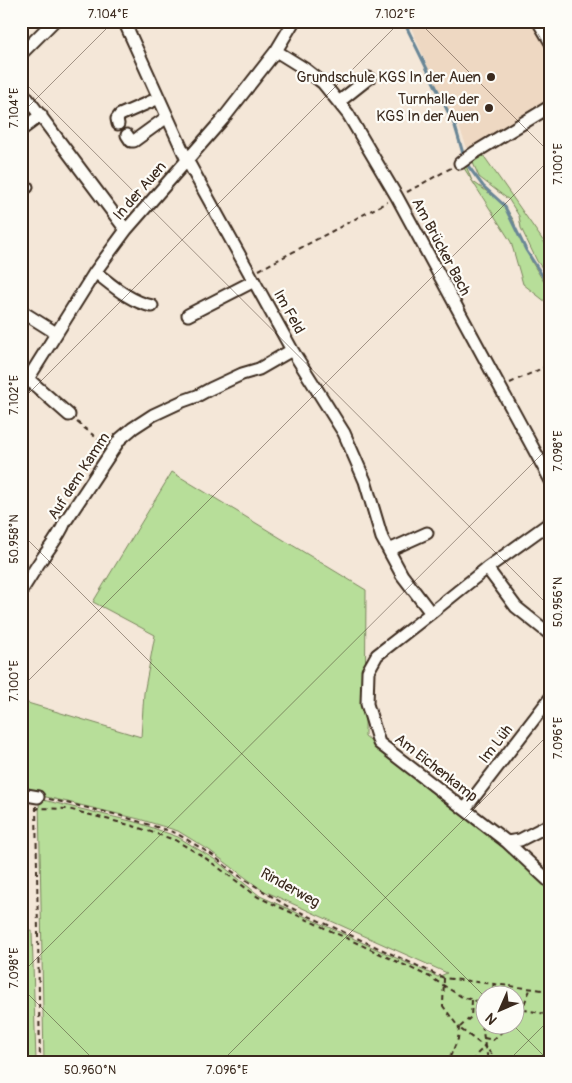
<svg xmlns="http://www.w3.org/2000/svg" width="572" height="1083" font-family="Pangolin,sans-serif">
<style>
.built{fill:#eed8c2}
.green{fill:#b7de99;stroke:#79845c;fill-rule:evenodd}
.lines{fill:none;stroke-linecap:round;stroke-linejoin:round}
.stream{stroke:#698696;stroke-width:3}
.minor-casing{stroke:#3b2a1e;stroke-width:15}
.path{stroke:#3b2a1e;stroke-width:2;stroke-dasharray:5 4;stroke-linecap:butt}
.minor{stroke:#fdfcf7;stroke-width:11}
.ticks{fill:none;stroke:#3b2a1e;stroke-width:1;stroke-opacity:0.45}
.poi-dot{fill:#3b2a1e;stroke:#fdfcf7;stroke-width:2}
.labels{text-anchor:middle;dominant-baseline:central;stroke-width:4.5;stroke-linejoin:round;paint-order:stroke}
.poi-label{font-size:15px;fill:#3b2a1e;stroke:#fdfcf7;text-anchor:end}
.street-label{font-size:15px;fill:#3b2a1e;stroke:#fdfcf7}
.neatline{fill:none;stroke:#3b2a1e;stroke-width:2}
.ticks-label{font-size:12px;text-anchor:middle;fill:#3b2a1e}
</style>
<rect width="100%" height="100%" fill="#f4e7d8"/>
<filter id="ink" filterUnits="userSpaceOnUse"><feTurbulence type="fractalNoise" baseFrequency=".02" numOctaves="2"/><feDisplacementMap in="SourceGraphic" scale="10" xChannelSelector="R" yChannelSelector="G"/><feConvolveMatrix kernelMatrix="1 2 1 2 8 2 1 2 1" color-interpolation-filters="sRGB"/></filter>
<g filter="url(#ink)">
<path class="built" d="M 404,21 L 531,21 L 551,55 L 551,104 L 469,153 L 459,127 L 441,98 L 410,25 Z"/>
<path class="green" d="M 481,152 L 551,252 L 551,280 L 537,261 L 521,228 L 519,216 L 509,200 L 479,177 L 471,158 Z
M 465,163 L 472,181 L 503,203 L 514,221 L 517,232 L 533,264 L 544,282 L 551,288 L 551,306 L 523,284 L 511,242 L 462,165 Z
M 172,472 L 366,590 L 365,736 L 429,786 L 426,788 L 551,885 L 551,1062 L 44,1062 L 39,799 L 139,823 L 178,837 L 214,859 L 260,896 L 438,977 L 447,973 L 262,890 L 209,850 L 178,831 L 139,819 L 21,791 L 21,701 L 141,737 L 144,693 L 155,635 L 93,602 ZM 484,996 L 514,996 L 514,1026 L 484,1026 Z
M 21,931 L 32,931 L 36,1062 L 21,1062 Z"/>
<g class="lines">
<path class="stream" d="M 399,21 L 406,26 L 455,126 L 464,157
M 466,163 L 483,186 L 504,205 L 526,250 L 551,289"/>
<defs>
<path id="minor" d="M 124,21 L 187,160 L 292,350 L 344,433 L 365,481 L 382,538 L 402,575 L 431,613
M 538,21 L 551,43
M 276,51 L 305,69 L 323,83 L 348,114 L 397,197 L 551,481
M 21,54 L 54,21
M 21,90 L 126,230
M 340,101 L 369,78
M 118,124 L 117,119 L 120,115 L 159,98
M 21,130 L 41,115
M 127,135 L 131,141 L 134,141 L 167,117
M 460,163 L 474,153 L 551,106
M 21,183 L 27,187
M 95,272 C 112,285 130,302 152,306
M 21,311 L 56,333
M 188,315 L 254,281
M 28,379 L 69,415
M 21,390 L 95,272 L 126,230 L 223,119 L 276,51 L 294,21
M 551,522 L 487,568 L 431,613 L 377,655 L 368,671 L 367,704 L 379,743 L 507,842 L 551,883
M 389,550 L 427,533
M 487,568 L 516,607 L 551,635
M 21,591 C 28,581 34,570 41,560 C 50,547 59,537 65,522 L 120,439 L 133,428 L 153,415 L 183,401 L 197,396 L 210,389 L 242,374 L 259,369 L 292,350
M 21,794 L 38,797
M 465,809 L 551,697
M 507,842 L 520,840 L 551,824"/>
</defs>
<use href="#minor" class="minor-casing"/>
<path class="path" d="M 407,192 L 451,168
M 259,270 L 387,202
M 510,383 L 551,364
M 77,422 L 104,444
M 49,799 L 118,815 L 176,833 L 214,856 L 230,870 L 287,906 L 444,978 L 551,991
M 36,806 L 40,1062
M 35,810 L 39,808 L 68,809 L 133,826 L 175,840 L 204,857 L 258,897 L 430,977 L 462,997 L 484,1003
M 444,978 L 443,1006 L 459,1028 L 458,1039 L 449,1059 L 450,1062
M 490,996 L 494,984
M 472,1000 L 471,1017 L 459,1028 L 485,1047 L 489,1062
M 484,1008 L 481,1015 L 485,1047 L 499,1062
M 514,1008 L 551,1015
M 514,1018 L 522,1009 L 530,990
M 484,1038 L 493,1040 L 508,1026
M 473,1062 L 478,1053 L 485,1047"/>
<use href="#minor" class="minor"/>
</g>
</g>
<path class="ticks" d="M 418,21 L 551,154M 21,79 L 551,608M 21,114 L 114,21M 21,401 L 401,21M 21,533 L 484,996M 21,688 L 551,158M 21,974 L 551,445M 21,987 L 96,1062M 514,1026 L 550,1062M 221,1062 L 551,732M 507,1062 L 551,1018"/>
<g class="poi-dot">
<circle cx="491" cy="77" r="5"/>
<circle cx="489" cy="108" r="5"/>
</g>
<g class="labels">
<g class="poi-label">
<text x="481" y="77">Grundschule KGS In der Auen</text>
<text x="479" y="99">Turnhalle der<tspan x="479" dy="17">KGS In der Auen</tspan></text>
</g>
<g class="street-label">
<text transform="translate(140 191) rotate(-49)">In der Auen</text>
<text transform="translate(441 247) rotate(62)">Am Brücker Bach</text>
<text transform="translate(289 312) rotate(61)">Im Feld</text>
<text transform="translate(79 476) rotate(-57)">Auf dem Kamm</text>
<text transform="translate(496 744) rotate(-52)">Im Lüh</text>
<text transform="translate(436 768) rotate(38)">Am Eichenkamp</text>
<text transform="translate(290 888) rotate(29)">Rinderweg</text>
</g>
</g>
<rect width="572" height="1083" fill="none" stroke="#fdfcf7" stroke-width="55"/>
<g transform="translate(500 1010) rotate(225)"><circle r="24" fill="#fdfcf7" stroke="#afa8a0"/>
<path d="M0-4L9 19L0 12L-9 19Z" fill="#3b2a1e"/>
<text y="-8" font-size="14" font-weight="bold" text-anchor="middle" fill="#3b2a1e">N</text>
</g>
<rect x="28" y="28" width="516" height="1028" class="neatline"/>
<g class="ticks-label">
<text x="108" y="18">7.104°E</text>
<text x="395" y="18">7.102°E</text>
<text transform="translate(14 108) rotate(-90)" y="4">7.104°E</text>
<text transform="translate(558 164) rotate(-90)" y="4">7.100°E</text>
<text transform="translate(14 395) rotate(-90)" y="4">7.102°E</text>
<text transform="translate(558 451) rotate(-90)" y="4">7.098°E</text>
<text transform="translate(14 539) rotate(-90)" y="4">50.958°N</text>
<text transform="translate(558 602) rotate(-90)" y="4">50.956°N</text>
<text transform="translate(14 681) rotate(-90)" y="4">7.100°E</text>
<text transform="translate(558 738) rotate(-90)" y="4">7.096°E</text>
<text transform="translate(14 968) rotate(-90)" y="4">7.098°E</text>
<text x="90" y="1074">50.960°N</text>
<text x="227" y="1074">7.096°E</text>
</g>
</svg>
